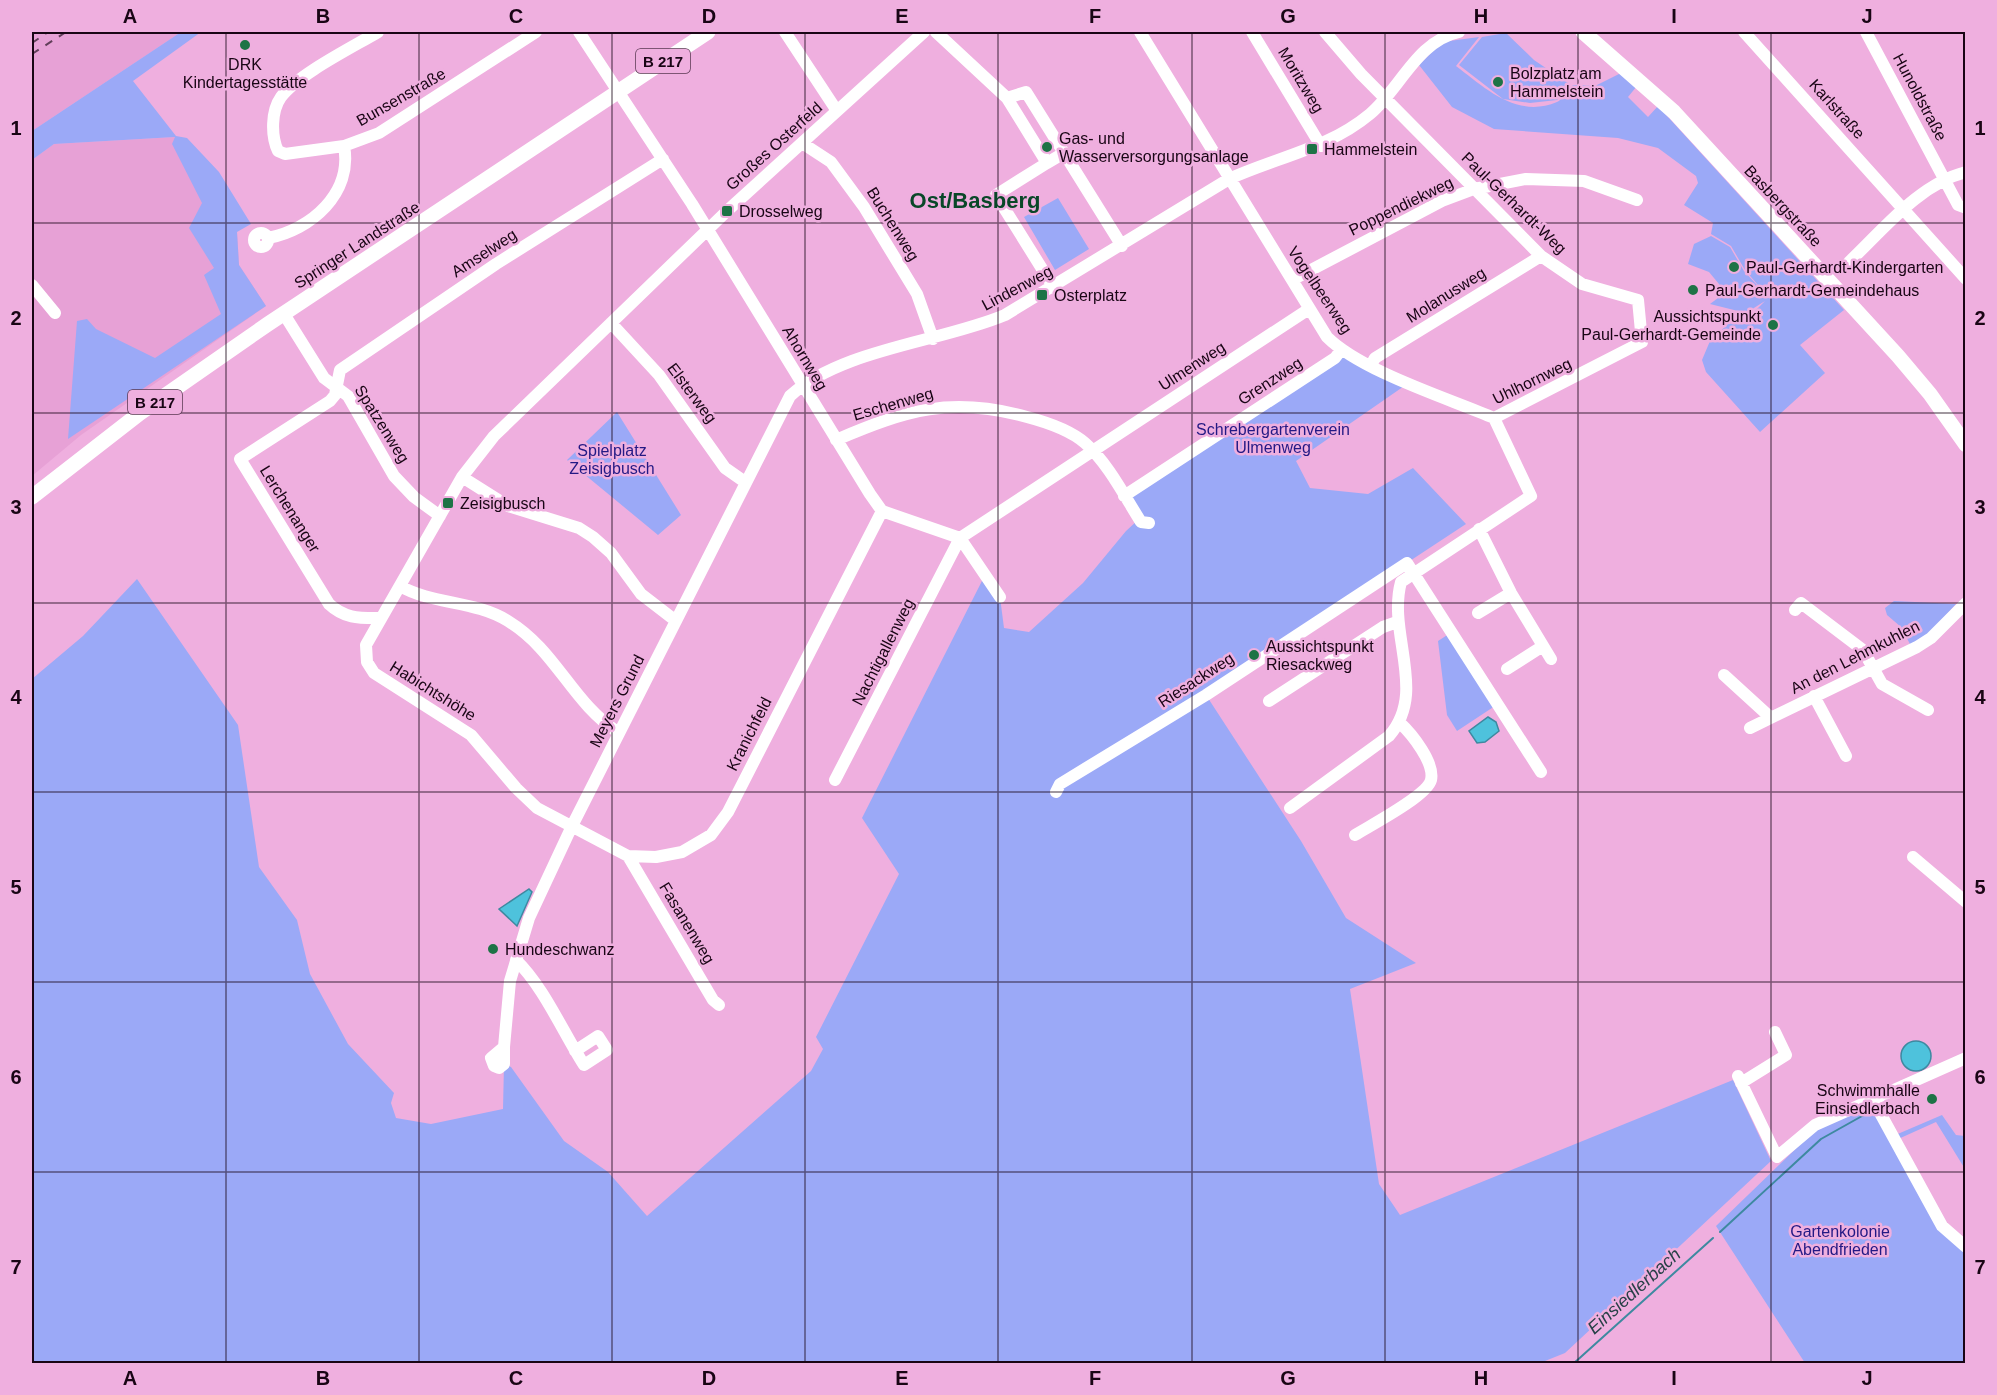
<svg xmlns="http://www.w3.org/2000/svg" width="1997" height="1395" font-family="Helvetica,sans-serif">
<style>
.built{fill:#e7a1d6}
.green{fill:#9ba9f7}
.water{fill:#4ec2dc;stroke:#3e89a0;stroke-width:1.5}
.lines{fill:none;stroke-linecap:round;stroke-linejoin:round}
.stream{stroke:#3e89a0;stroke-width:2}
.minor{stroke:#fff;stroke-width:12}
.major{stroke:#fff;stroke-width:15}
.rail{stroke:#623f5a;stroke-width:2;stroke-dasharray:8 8;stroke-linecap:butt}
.grid{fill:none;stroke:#190515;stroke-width:1.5;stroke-opacity:0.55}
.poi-dot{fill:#1d7346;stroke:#efafdf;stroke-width:2}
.labels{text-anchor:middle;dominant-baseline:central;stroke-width:5;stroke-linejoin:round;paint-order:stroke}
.shield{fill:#efafdf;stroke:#593852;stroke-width:1.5}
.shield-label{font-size:15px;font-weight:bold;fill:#190515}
.poi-label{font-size:16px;fill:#190515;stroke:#efafdf;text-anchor:start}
.street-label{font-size:16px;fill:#190515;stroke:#efafdf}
.park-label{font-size:16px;fill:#231984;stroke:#efafdf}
.water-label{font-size:18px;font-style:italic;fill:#284148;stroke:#efafdf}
.district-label{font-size:22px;font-weight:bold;fill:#094728;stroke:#efafdf}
.neatline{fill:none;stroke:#190515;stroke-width:2}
.grid-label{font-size:20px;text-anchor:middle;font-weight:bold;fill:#190515}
</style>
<rect width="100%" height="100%" fill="#efafdf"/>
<path class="built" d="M 32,32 L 181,32 L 32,131 Z
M 176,137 L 237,232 L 239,265 L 266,306 L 81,435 L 32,476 L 32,160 L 54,144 Z"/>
<path class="green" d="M 181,32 L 201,32 L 133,81 L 176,136 L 187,138 L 219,172 L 251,224 L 237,232 L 239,265 L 266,306 L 68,439 L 77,321 L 87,319 L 96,329 L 155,358 L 221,314 L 204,275 L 214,268 L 189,228 L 202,203 L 172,144 L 175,137 L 54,144 L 32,160 L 32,131 Z
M 1506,33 L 1534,60 L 1571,85 L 1557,100 L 1530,103 L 1503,99 L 1459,65 L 1482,37 Z
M 1479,37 L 1456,66 C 1485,88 1517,119 1557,102 C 1562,100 1568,90 1573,85 L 1595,86 L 1621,73 L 1637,86 L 1628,97 L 1648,117 L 1658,106 L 1844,310 L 1800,345 L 1825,373 L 1760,432 L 1706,372 L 1702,360 L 1710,341 L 1728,324 L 1744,322 L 1765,301 L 1746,313 L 1710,304 L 1718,298 L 1719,284 L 1709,272 L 1688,264 L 1694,244 L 1711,236 L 1730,247 L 1744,271 L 1769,298 L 1745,270 L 1731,246 L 1711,234 L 1713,223 L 1684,205 L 1698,183 L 1696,176 L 1658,148 L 1618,138 L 1494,129 L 1452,107 L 1419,65 L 1442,42 Z
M 1058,198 L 1089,249 L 1055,270 L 1024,217 Z
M 1341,350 L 1410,382 L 1296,461 L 1310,488 L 1368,494 L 1413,468 L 1466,524 L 1206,695 L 1301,841 L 1346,918 L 1416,963 L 1350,989 L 1379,1184 L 1400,1215 L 1733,1080 L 1771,1161 L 1565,1353 L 1540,1363 L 32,1364 L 32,679 L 83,636 L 137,579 L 238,725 L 259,867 L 297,920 L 310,974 L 348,1044 L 394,1093 L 391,1103 L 396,1118 L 431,1124 L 503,1109 L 504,1064 L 511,1067 L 564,1141 L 608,1172 L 647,1216 L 811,1071 L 823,1049 L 816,1037 L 899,874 L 862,818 L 986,573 L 1000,597 L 1004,628 L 1029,632 L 1083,583 L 1126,531 L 1139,519 L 1124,496 Z
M 617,412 L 681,515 L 658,535 L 567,460 Z
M 1894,601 L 1956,604 L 1927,636 L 1911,646 L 1901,627 L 1887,615 L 1885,608 Z
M 1452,632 L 1498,704 L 1457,731 L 1447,715 L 1438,641 Z
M 1867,1106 L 1882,1117 L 1893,1136 L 1942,1115 L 1956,1135 L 1965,1136 L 1965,1169 L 1936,1122 L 1896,1140 L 1942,1226 L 1965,1247 L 1965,1363 L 1805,1363 L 1716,1226 L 1813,1132 Z"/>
<path class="water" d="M 1488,717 L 1496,722 L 1499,731 L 1485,742 L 1477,743 L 1469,731 Z
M 529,889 L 532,892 L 517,926 L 499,909 Z
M1901 1056a15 15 0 1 1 30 0a15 15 0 1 1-30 0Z"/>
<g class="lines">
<path class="stream" d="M 1720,1232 L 1821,1139 L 1871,1111
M 1573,1364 L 1713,1238"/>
<path class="minor" d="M 378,32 C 353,47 297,75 281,97 C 271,111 271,136 278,151 L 285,154 L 344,146 L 379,133 L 536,32
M 579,32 L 692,204 L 870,494 L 882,511 L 960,538 L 1000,597
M 785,32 L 837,111
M 936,32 L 1007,98 L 1047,163 L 1064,153
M 1140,32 L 1327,337 C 1361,371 1447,398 1494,418 L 1531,496 L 1401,582 C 1387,634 1428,692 1389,736 L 1290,808
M 1252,32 L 1321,146
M 1325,32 L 1361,74 L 1541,256 L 1582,284 L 1638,300 L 1642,342 L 1494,418
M 1744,32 L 1966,279
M 1866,32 L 1958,205 L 1966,208
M 1007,98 L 1026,92 L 1122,246
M 802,143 L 831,162 L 864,207 L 917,294 L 933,339
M 1047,163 L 996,195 L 1054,288
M254 240a7 7 0 1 1 14 0a7 7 0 1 1-14 0Z
M 268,238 C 311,230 353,193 344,146
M 1849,262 C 1883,230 1919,184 1966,172
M 1292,280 L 1442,201 L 1474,189 L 1526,179 L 1584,181 L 1637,200
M 32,285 L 55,313
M 284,314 L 324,378 L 348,396 L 394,476 L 414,497 L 440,516
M 611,323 L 659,375 L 725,468 L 745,482
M 1371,365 L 1375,358 L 1541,256
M 836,440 C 906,410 951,396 1027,417 C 1046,422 1070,430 1085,443 C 1108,463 1125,497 1141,522 L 1149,523
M 462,477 L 508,506 L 579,528 L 593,537 L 611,553 L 641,594 L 676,621
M 1124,496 L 1335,358 L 1341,350
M 882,511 L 728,812 L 711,835 L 682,852 L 656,857 L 628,856 L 537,808 L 516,788 L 471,735 L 374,673 L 367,662 L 366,645 L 462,477 L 494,436 L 727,211 L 924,32
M 1479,529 L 1511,593 L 1551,659
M 400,586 C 433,605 474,600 508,621 C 557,651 571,702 619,733
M 1795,610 L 1801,603 L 1863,650 L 1882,684 L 1928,710
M 1478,613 L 1511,593
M 380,618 C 360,618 345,619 329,604 L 240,459 L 330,401 L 335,395 L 340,370 L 496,264 L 663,159
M 1507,669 L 1543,646
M 1724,675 L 1770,717
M 1814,696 L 1846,756
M 1269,701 L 1383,627 L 1397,622
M 1750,728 L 1917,647 L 1931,638 L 1966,603
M 835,780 L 960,538 L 1309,309
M 1056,792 L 1060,784 L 1206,695 L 1407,563 L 1541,772
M 1355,835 C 1371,825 1427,796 1431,780 C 1435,763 1412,734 1400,723
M 628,856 L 713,1000 L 719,1005
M 1913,857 L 1966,902
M 516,960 C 543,986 563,1032 584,1065 L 607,1050 L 598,1036 L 575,1051
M 504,1047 L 504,1064 L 499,1068 L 494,1066 L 491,1058 L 504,1047 L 510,981 L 529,918 L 572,826 L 790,396 C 841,349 941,342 1005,315 L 1229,179 C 1277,157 1328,149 1370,114 C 1400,89 1417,41 1459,32
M 1738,1076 L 1777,1157 L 1815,1125 L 1966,1058
M 1741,1083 L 1786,1055 L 1775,1032
M 1873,1100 L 1942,1226 L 1966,1247"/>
<path class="major" d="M 1583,32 L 1674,112 L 1898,356 L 1930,394 L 1966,445
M 32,497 L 140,413 L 268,324 L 708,32"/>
<path class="rail" d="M 32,43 L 48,32
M 32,54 L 66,32"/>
</g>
<path class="grid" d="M 226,32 L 226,1364M 419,32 L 419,1364M 612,32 L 612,1364M 805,32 L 805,1364M 998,32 L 998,1364M 1192,32 L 1192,1364M 1385,32 L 1385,1364M 1578,32 L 1578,1364M 1771,32 L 1771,1364M 32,223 L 1966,223M 32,413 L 1966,413M 32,603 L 1966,603M 32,792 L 1966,792M 32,982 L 1966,982M 32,1172 L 1966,1172"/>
<g class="poi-dot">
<circle cx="245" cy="45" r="6"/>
<circle cx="1498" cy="82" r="6"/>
<circle cx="1047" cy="147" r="6"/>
<rect x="1306" y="143" width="12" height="12" rx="3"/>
<rect x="721" y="205" width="12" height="12" rx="3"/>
<circle cx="1734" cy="267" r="6"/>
<circle cx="1693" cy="290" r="6"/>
<rect x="1036" y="289" width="12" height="12" rx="3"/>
<circle cx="1773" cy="325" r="6"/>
<rect x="442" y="497" width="12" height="12" rx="3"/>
<circle cx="1254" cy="655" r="6"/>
<circle cx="493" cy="949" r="6"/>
<circle cx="1932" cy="1099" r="6"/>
</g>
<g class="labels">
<g class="shield">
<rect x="636" y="49" width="54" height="24" rx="4.5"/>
<rect x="128" y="390" width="54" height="24" rx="4.5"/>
</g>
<g class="shield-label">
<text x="663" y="61">B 217</text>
<text x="155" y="402">B 217</text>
</g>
<g class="poi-label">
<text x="245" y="64" text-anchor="middle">DRK<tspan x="245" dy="18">Kindertagesstätte</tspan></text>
<text x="1510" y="73">Bolzplatz am<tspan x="1510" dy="18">Hammelstein</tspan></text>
<text x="1059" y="138">Gas- und<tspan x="1059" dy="18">Wasserversorgungsanlage</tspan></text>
<text x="1324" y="149">Hammelstein</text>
<text x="739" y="211">Drosselweg</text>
<text x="1746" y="267">Paul-Gerhardt-Kindergarten</text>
<text x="1705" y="290">Paul-Gerhardt-Gemeindehaus</text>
<text x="1054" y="295">Osterplatz</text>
<text x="1761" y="316" text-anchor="end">Aussichtspunkt<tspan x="1761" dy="18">Paul-Gerhardt-Gemeinde</tspan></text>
<text x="460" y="503">Zeisigbusch</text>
<text x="1266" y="646">Aussichtspunkt<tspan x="1266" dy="18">Riesackweg</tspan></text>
<text x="505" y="949">Hundeschwanz</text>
<text x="1920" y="1090" text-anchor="end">Schwimmhalle<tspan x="1920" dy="18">Einsiedlerbach</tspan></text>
</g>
<g class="street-label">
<text transform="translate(1301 80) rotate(59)">Moritzweg</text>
<text transform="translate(401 97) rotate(-30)">Bunsenstraße</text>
<text transform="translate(1920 97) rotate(62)">Hunoldstraße</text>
<text transform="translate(1837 109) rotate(48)">Karlstraße</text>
<text transform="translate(774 146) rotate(-42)">Großes Osterfeld</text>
<text transform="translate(1514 203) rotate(44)">Paul-Gerhardt-Weg</text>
<text transform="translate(1401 206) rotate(-26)">Poppendiekweg</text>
<text transform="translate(1783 206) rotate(47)">Basbergstraße</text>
<text transform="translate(893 224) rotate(58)">Buchenweg</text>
<text transform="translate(357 245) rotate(-33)">Springer Landstraße</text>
<text transform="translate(484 253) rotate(-33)">Amselweg</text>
<text transform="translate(1017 288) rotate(-28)">Lindenweg</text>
<text transform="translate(1320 290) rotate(56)">Vogelbeerweg</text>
<text transform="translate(1446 295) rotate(-32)">Molanusweg</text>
<text transform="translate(805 358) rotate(59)">Ahornweg</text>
<text transform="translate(1192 366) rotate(-33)">Ulmenweg</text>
<text transform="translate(1270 381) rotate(-33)">Grenzweg</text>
<text transform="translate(1532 381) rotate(-26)">Uhlhornweg</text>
<text transform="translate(692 393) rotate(53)">Elsterweg</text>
<text transform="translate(893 404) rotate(-16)">Eschenweg</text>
<text transform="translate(382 424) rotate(58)">Spatzenweg</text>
<text transform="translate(290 509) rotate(58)">Lerchenanger</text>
<text transform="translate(883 652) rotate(-63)">Nachtigallenweg</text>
<text transform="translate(1855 657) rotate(-27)">An den Lehmkuhlen</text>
<text transform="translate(1196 680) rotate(-33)">Riesackweg</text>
<text transform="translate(433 691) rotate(32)">Habichtshöhe</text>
<text transform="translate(617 701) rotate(-63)">Meyers Grund</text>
<text transform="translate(749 734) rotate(-63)">Kranichfeld</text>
<text transform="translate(687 923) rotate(59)">Fasanenweg</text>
</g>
<g class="park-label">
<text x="1273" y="429">Schrebergartenverein<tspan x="1273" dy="18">Ulmenweg</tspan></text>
<text x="612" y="450">Spielplatz<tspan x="612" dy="18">Zeisigbusch</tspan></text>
<text x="1840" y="1231">Gartenkolonie<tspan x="1840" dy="18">Abendfrieden</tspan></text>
</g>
<g class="water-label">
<text transform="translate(1634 1291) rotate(-42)">Einsiedlerbach</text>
</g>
<g class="district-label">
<text x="975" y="200">Ost/Basberg</text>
</g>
</g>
<rect width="1997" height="1395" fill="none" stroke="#efafdf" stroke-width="66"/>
<rect x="33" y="33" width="1931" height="1329" class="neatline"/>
<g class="grid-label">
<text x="130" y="23">A</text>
<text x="323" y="23">B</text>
<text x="516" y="23">C</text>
<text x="709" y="23">D</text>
<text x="902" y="23">E</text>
<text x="1095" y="23">F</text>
<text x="1288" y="23">G</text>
<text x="1481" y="23">H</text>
<text x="1674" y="23">I</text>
<text x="1867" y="23">J</text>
<text x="16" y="135">1</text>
<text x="1980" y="135">1</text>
<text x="16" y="325">2</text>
<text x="1980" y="325">2</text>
<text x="16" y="514">3</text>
<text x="1980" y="514">3</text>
<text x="16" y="704">4</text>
<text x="1980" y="704">4</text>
<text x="16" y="894">5</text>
<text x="1980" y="894">5</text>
<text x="16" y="1084">6</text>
<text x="1980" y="1084">6</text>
<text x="16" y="1274">7</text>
<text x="1980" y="1274">7</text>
<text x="130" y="1385">A</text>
<text x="323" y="1385">B</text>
<text x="516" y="1385">C</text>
<text x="709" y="1385">D</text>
<text x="902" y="1385">E</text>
<text x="1095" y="1385">F</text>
<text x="1288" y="1385">G</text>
<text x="1481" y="1385">H</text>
<text x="1674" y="1385">I</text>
<text x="1867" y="1385">J</text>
</g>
</svg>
